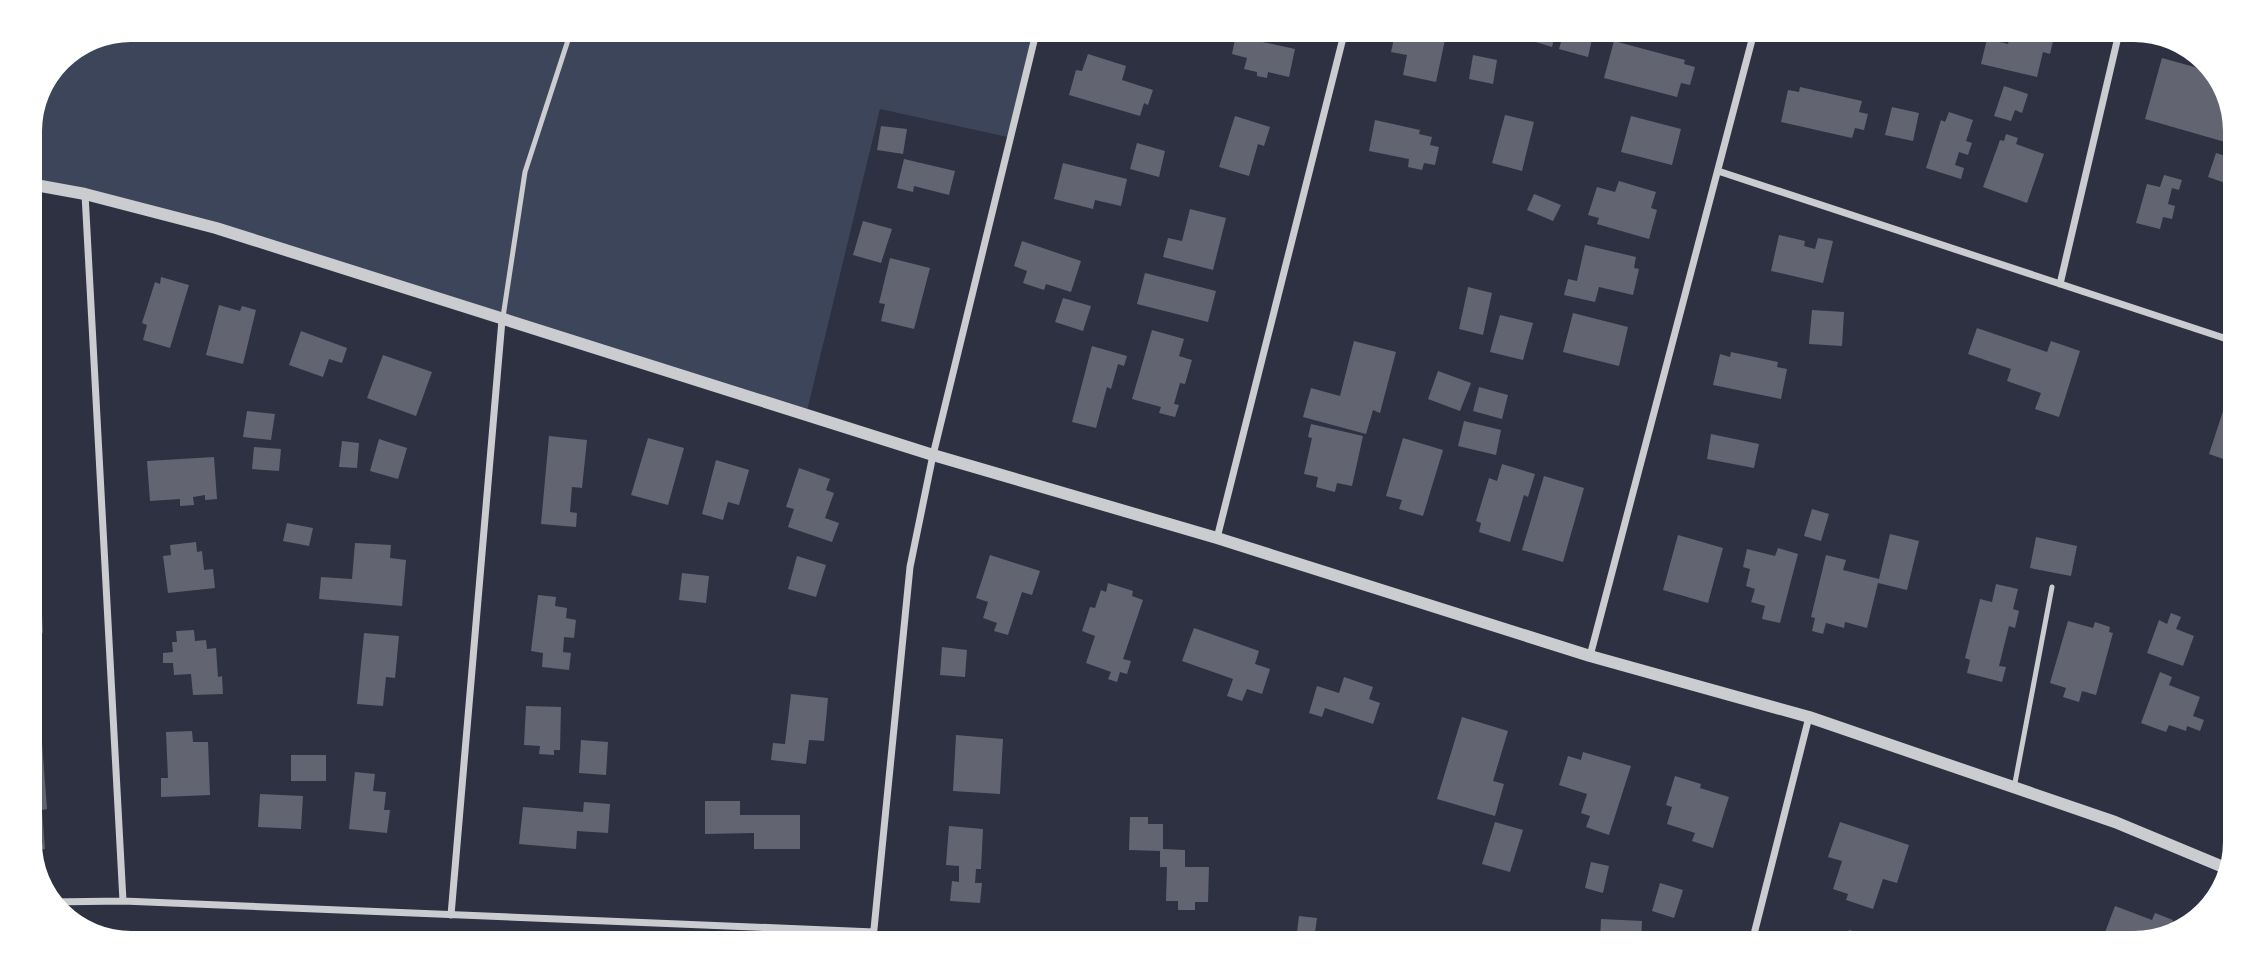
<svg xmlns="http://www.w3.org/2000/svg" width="2265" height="973" font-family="Ubuntu,sans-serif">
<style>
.green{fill:#3c4559}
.building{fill:#626471}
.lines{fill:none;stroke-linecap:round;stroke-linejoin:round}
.service{stroke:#caccd0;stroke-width:5}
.minor{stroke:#caccd0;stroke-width:7}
.tertiary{stroke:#caccd0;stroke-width:12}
</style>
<rect width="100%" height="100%" fill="#2d3142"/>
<path class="green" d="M 131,30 L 1037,33 L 1012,138 L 880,109 L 806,415 L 216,228 L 30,184 L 30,125 L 60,59 Z"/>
<path class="building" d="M 1236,34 L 1259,36 L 1258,41 L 1295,49 L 1289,77 L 1268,72 L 1267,78 L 1257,76 L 1257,72 L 1244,69 L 1247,58 L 1232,54 Z
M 1395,34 L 1446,35 L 1436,82 L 1403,75 L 1407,55 L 1391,52 Z
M 1528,35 L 1555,35 L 1552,47 L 1526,39 Z
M 1563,35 L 1593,35 L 1588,57 L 1559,49 Z
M 1838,36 L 1859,36 L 1858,42 Z
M 2010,37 L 2054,37 L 2050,54 L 2043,52 L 2037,77 L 1981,64 L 1987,39 L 2008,44 Z
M 1614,41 L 1685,60 L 1684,64 L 1695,67 L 1690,85 L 1681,83 L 1677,97 L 1604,78 Z
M 1088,54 L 1126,66 L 1122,80 L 1153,90 L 1148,105 L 1144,103 L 1140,116 L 1069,95 L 1076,70 L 1082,71 Z
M 1473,55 L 1497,60 L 1493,84 L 1469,79 Z
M 2162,58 L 2216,73 L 2232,117 L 2225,142 L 2145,119 Z
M 2004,86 L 2028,94 L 2022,113 L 2015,110 L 2011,121 L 1994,116 Z
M 1800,87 L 1862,101 L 1859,112 L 1868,114 L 1864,130 L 1855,128 L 1852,138 L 1781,122 L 1788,90 L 1799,92 Z
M 1892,107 L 1919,113 L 1913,141 L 1885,135 Z
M 1949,112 L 1973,120 L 1966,141 L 1972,143 L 1968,155 L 1959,152 L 1955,165 L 1964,168 L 1961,179 L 1926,168 L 1941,120 L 1945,122 Z
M 1505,115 L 1534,122 L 1522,171 L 1492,163 Z
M 1235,116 L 1270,127 L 1264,146 L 1258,144 L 1249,176 L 1219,167 Z
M 1631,116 L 1681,129 L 1672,165 L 1621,152 Z
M 1375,120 L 1420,130 L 1419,134 L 1432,137 L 1430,145 L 1439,147 L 1435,165 L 1424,163 L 1422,170 L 1408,167 L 1409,159 L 1369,151 Z
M 881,126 L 907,129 L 903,154 L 877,150 Z
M 2006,134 L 2018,138 L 2016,144 L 2044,154 L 2027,203 L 1983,187 L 2000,140 L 2004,141 Z
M 1137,143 L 1165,151 L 1159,177 L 1130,169 Z
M 2216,153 L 2235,159 L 2234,186 L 2208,177 Z
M 904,159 L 955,171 L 949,195 L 914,186 L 913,192 L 897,188 Z
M 1063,163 L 1127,179 L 1121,206 L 1095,200 L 1093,209 L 1054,199 Z
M 2164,175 L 2182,180 L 2179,190 L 2172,188 L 2168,204 L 2175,206 L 2172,219 L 2163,217 L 2160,229 L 2136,223 L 2147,184 L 2160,187 Z
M 1619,181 L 1656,192 L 1651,208 L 1657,210 L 1649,239 L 1597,224 L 1599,218 L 1588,215 L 1597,187 L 1615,192 Z
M 1534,194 L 1561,205 L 1553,221 L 1527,210 Z
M 1190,209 L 1226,218 L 1213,270 L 1163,257 L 1168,238 L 1182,241 Z
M 863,221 L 892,229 L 881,263 L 853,255 Z
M 1779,235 L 1805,241 L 1804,246 L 1815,249 L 1818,238 L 1833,241 L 1823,283 L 1771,271 Z
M 1022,241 L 1081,261 L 1071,292 L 1046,284 L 1044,290 L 1023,283 L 1027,271 L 1014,266 Z
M 1585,245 L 1636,257 L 1634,268 L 1639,269 L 1633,295 L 1599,287 L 1595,302 L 1564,295 L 1568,279 L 1577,281 Z
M 890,258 L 930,268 L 914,329 L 881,321 L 885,304 L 879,303 Z
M 1145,273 L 1216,291 L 1208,322 L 1137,304 Z
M 161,277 L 189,285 L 170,348 L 143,340 L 147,325 L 142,323 L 155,282 L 160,284 Z
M 1468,287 L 1492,293 L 1483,335 L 1459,329 Z
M 1063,298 L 1091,306 L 1083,331 L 1055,322 Z
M 219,305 L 240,311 L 242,306 L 256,310 L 243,364 L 206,355 Z
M 1812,310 L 1844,312 L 1842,346 L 1809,344 Z
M 1573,313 L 1628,327 L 1619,366 L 1563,352 Z
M 1500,315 L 1533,323 L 1523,360 L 1490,352 Z
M 1977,328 L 2047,352 L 2051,341 L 2080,351 L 2059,417 L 2035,409 L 2041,393 L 2007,381 L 2011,369 L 1968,354 Z
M 1152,330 L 1184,339 L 1179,356 L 1192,360 L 1185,384 L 1180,383 L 1174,404 L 1179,405 L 1175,417 L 1159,413 L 1161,407 L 1132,399 Z
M 301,331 L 347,348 L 342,363 L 329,359 L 323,377 L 289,365 Z
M 1354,341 L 1396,352 L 1380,413 L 1373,410 L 1366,434 L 1303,417 L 1311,388 L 1340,396 Z
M 1092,346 L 1127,356 L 1124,366 L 1118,364 L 1111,389 L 1107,387 L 1096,428 L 1072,422 Z
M 1731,352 L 1778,362 L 1777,367 L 1787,369 L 1781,399 L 1713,385 L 1720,354 L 1730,357 Z
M 383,355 L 432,372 L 416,416 L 367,398 Z
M 1438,371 L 1471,383 L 1460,411 L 1428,399 Z
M 1479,387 L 1508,395 L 1502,419 L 1473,411 Z
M 2227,399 L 2232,401 L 2232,462 L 2209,454 Z
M 247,411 L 275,414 L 271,440 L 243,437 Z
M 1464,421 L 1501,430 L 1496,455 L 1458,446 Z
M 1311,424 L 1363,436 L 1352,486 L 1337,483 L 1335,492 L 1316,487 L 1318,477 L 1304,474 L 1312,438 L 1308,437 Z
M 1711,434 L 1759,444 L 1754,468 L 1707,459 Z
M 549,436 L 587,440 L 582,488 L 572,487 L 570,512 L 577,513 L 576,527 L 541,524 Z
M 648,438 L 684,448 L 668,505 L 631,495 Z
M 1403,438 L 1443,450 L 1423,516 L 1399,509 L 1402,500 L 1386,496 Z
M 379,439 L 407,448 L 398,479 L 370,471 Z
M 342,441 L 359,443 L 357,468 L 339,467 Z
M 254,447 L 281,449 L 279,471 L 252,469 Z
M 214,457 L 217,499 L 205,500 L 205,495 L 193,497 L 194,505 L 180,506 L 180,499 L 150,501 L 147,461 Z
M 716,460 L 749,470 L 739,505 L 728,502 L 723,520 L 702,514 Z
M 1502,464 L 1535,474 L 1528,497 L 1524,495 L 1510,542 L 1479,532 L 1481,523 L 1476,521 L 1489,478 L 1497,481 Z
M 799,468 L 830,479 L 826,490 L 834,493 L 825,518 L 839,523 L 832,542 L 788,527 L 794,509 L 786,507 Z
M 1544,476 L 1584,488 L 1563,562 L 1522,550 Z
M 1812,509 L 1829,514 L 1821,541 L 1804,536 Z
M 287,523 L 313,528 L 309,546 L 283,541 Z
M 1890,534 L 1919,541 L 1907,590 L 1878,583 L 1867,628 L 1845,622 L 1844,628 L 1826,623 L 1823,634 L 1812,631 L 1815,618 L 1811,617 L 1826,555 L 1846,560 L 1843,570 L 1879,579 Z
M 1678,535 L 1723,548 L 1708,603 L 1663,590 Z
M 2036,537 L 2077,546 L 2071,576 L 2030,568 Z
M 196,542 L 197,552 L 202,551 L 204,570 L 213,569 L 215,588 L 168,593 L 163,556 L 171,555 L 170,545 Z
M 355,543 L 391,545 L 390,558 L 406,560 L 402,606 L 319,599 L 321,577 L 352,579 Z
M 1778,548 L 1798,554 L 1780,623 L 1762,619 L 1765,606 L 1751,602 L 1755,589 L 1746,586 L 1750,569 L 1743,567 L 1747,549 L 1775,556 Z
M 990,555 L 1040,571 L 1032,595 L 1022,592 L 1008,635 L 994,631 L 997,623 L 983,618 L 988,602 L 976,598 Z
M 797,556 L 826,565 L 816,597 L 788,589 Z
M 682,573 L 709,576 L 706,603 L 679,600 Z
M 1108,583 L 1133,591 L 1132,596 L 1143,600 L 1123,659 L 1131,661 L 1127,674 L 1120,672 L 1117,682 L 1108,679 L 1111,672 L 1086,663 L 1095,636 L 1082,631 L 1090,607 L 1095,608 L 1101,590 L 1106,592 Z
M 1996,584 L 2018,589 L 2013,609 L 2019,611 L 2015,628 L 2009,626 L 1999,666 L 2006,667 L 2002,682 L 1967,673 L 1970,660 L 1965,658 L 1980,599 L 1992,602 Z
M 538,595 L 556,597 L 555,606 L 567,608 L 566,618 L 576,620 L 574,638 L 564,637 L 563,652 L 571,653 L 569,670 L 542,667 L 543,653 L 531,651 Z
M 41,596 L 43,633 L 30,634 L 30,597 Z
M 2171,613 L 2181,617 L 2176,629 L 2194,636 L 2183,666 L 2147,653 L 2159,620 L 2167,624 Z
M 2068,621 L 2093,628 L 2095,622 L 2110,627 L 2109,632 L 2113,633 L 2096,695 L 2082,691 L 2079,702 L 2063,697 L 2066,688 L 2050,683 Z
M 1194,628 L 1259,651 L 1255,664 L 1270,669 L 1262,694 L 1247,689 L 1242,701 L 1227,696 L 1233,679 L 1182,661 Z
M 194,630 L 195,641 L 206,640 L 207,649 L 216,648 L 218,677 L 222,676 L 223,694 L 193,695 L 191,674 L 174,675 L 173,663 L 163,663 L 163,653 L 173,652 L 172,642 L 177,642 L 176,631 Z
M 364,633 L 399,636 L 395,678 L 386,677 L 383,706 L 357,704 Z
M 942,647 L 967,650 L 965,677 L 940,675 Z
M 2160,672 L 2172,677 L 2169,685 L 2200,697 L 2193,716 L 2204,720 L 2200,731 L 2187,726 L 2186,731 L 2169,725 L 2166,732 L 2141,723 Z
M 1344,677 L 1373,687 L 1369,699 L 1380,703 L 1373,724 L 1325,708 L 1322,717 L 1309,713 L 1317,686 L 1339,693 Z
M 791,694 L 828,698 L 824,741 L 809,740 L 806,764 L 771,760 L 773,743 L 785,744 Z
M 526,706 L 561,707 L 560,750 L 554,750 L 554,755 L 539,754 L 540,746 L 524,745 Z
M 1462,717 L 1508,731 L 1493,781 L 1504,784 L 1495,816 L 1437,799 Z
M 192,731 L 193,742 L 208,742 L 210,795 L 161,797 L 161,778 L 168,778 L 166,732 Z
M 956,735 L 1003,739 L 1000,794 L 953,791 Z
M 581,740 L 608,742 L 606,775 L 579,773 Z
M 42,743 L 47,809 L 42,810 L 45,849 L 30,850 L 30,744 Z
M 1583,752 L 1631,766 L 1609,835 L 1586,827 L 1590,816 L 1581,813 L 1587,794 L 1559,785 L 1568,756 L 1581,760 Z
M 291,755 L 326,755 L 326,781 L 291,781 Z
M 355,772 L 375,774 L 373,791 L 386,792 L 384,810 L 390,810 L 387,833 L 349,829 Z
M 1675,776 L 1701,784 L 1700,788 L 1729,797 L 1713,848 L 1692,841 L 1695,833 L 1667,824 L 1672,807 L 1666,805 Z
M 260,794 L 303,796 L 301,829 L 258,827 Z
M 705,801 L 740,801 L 740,815 L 800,815 L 800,849 L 754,849 L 754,833 L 705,834 Z
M 584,802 L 610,804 L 608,833 L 577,831 L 576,849 L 519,844 L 523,807 L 583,812 Z
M 1130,817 L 1148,817 L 1148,824 L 1163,824 L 1163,849 L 1185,850 L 1185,867 L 1209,867 L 1208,902 L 1195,902 L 1195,910 L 1178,910 L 1178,901 L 1166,901 L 1167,867 L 1160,867 L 1160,851 L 1129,850 Z
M 1495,822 L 1523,830 L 1510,872 L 1482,864 Z
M 1840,822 L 1909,845 L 1897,883 L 1883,879 L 1873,909 L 1846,900 L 1848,894 L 1833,889 L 1842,861 L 1828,857 Z
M 949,826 L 983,829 L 981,869 L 976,869 L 975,883 L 982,883 L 980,903 L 950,901 L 952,881 L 959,882 L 959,866 L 946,865 Z
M 1591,862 L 1609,866 L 1603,893 L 1585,888 Z
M 1660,883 L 1683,890 L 1674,918 L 1652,911 Z
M 2115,906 L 2152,920 L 2155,913 L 2173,920 L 2169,933 L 2135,943 L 2101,943 Z
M 1299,916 L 1317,918 L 1314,940 L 1296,940 Z
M 1601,919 L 1642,921 L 1641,941 L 1600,941 Z
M 1849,930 L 1881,939 L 1880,942 L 1846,942 Z"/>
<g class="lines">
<path class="service" d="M 503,317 L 525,172 L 571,31
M 2014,788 L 2052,587"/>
<path class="minor" d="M 1718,171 L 2233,341
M 85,194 L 123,901
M 2060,284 L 2118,37
M 1217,538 L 1344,34
M 1590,656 L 1753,36
M 50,902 L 123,901 L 874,932
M 451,915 L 502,320
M 873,939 L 910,567 L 933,455 L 1036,33
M 1752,942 L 1809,717"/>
<path class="tertiary" d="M 30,184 L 85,194 L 216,228 L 933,455 L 1217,538 L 1590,656 L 1809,717 L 2115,822 L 2228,869"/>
</g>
<path d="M0 0H2265V973H0ZM131 42H2134A89 89 0 0 1 2223 131V842A89 89 0 0 1 2134 931H131A89 89 0 0 1 42 842V131A89 89 0 0 1 131 42Z" fill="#fff" fill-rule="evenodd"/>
</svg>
